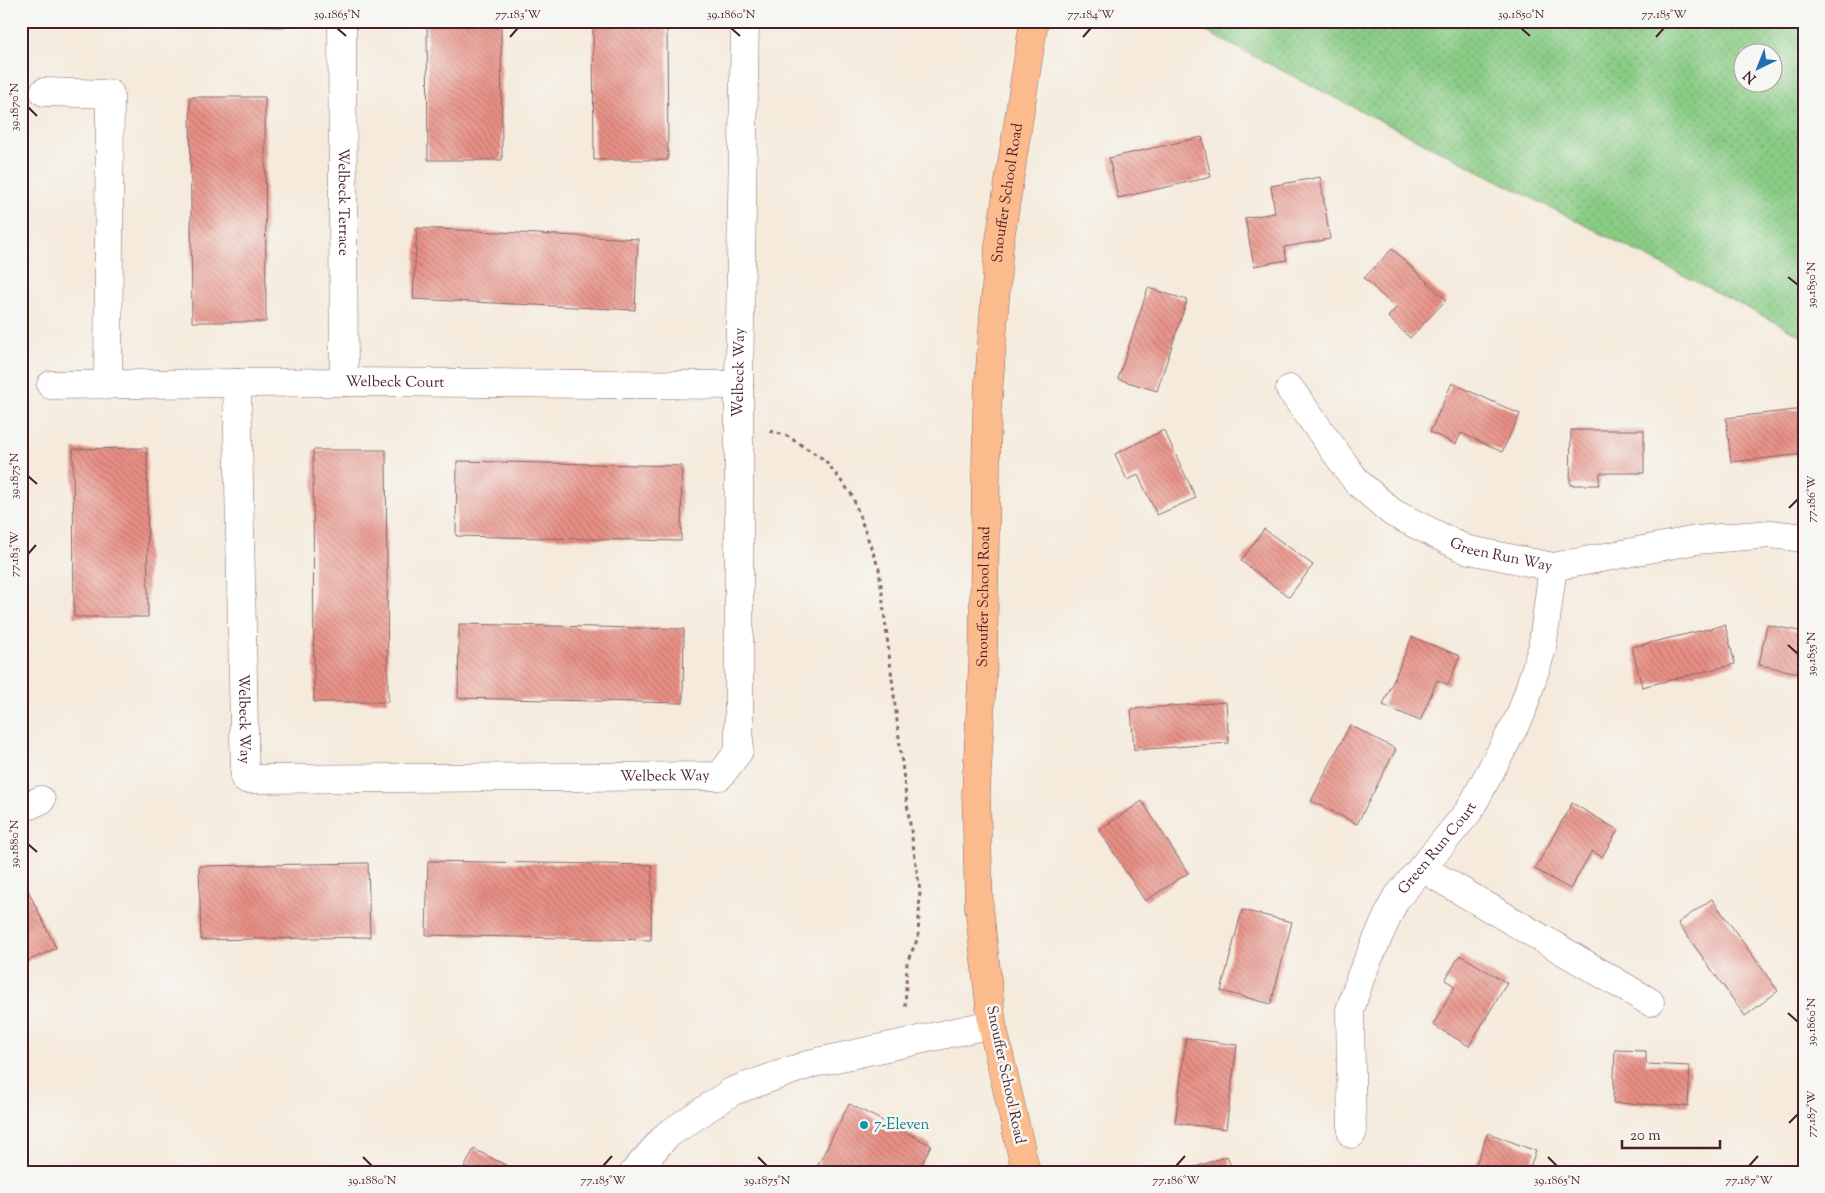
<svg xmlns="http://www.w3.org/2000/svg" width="1825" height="1193" font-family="'Sorts Mill Goudy',serif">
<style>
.grass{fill:url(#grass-dots);stroke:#6a7658;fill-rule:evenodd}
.building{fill:url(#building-back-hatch)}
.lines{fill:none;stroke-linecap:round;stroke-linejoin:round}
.minor-casing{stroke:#866669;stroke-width:29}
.major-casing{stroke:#866669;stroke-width:29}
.path{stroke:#866669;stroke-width:3;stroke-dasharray:4 4;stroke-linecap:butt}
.minor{stroke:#fff;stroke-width:28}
.major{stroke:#fbbb8d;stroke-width:28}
.ticks{fill:none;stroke:#4a1f2b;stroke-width:2}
.culture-dot{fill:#0f9aa8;stroke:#f6f6f2;stroke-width:2}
.labels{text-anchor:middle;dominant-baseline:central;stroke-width:5;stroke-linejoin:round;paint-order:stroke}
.street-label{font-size:15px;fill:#4a1f2b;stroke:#f6f6f2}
.culture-label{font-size:15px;fill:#0d838f;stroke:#f6f6f2;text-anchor:start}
.neatline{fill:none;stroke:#4a1f2b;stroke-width:2}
.ticks-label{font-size:12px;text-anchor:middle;fill:#4a1f2b}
</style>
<defs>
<pattern id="grass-dots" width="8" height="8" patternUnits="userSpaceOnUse" patternTransform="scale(1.25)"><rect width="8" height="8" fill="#89cc85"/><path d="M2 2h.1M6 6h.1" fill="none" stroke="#72a56d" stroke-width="1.8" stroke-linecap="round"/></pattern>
<pattern id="building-back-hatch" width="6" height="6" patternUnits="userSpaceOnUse" patternTransform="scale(1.25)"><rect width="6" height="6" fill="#e89085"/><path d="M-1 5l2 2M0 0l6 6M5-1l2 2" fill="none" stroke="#be756d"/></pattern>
</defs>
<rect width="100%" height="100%" fill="#f6f6f2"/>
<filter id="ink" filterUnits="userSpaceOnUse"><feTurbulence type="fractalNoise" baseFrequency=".02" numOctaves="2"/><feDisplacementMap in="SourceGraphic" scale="10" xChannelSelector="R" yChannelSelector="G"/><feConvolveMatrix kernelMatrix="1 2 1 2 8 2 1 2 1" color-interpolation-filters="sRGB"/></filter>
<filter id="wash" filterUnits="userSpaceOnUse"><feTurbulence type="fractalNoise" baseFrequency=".0096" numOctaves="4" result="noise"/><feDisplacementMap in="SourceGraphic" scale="20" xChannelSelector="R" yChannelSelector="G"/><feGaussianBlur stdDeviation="1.12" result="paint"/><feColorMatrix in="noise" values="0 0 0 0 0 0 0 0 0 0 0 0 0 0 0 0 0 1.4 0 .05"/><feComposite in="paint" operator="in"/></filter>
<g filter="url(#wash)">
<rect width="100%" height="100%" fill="#f5eadb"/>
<path class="grass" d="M 1185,21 L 1804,21 L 1804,337 ZM 1742,52 L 1772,52 L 1772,82 L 1742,82 Z"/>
<g id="blocks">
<path class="building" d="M 106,21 L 284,21 L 284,27 L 106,23 Z
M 427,21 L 501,21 L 502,160 L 428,160 Z
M 593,21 L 667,21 L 668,160 L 594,160 Z
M 190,97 L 265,97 L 266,322 L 192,322 Z
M 1202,137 L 1211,177 L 1118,198 L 1109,158 Z
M 1320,177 L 1330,239 L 1284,247 L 1287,260 L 1254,266 L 1245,218 L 1275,213 L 1271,186 Z
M 417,228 L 638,239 L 635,310 L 413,299 Z
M 1392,249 L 1446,300 L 1410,338 L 1388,317 L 1396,308 L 1364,278 Z
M 1148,288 L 1187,300 L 1157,391 L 1118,379 Z
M 1452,383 L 1520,414 L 1502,452 L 1461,433 L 1456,444 L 1430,432 Z
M 1804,409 L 1804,454 L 1731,462 L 1726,418 Z
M 1164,430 L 1196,498 L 1157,515 L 1138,475 L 1127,480 L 1115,454 Z
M 1571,430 L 1644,430 L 1644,473 L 1600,473 L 1599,485 L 1570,485 Z
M 147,448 L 148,617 L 74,617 L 73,449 Z
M 313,450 L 386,450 L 388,702 L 314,702 Z
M 457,461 L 682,466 L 681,541 L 456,536 Z
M 1264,529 L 1313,565 L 1289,597 L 1241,561 Z
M 459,624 L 684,629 L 683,703 L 458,698 Z
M 1725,625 L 1735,664 L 1642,687 L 1632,647 Z
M 1767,625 L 1804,632 L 1804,674 L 1759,665 Z
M 1412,637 L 1460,656 L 1448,685 L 1437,680 L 1420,721 L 1383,705 Z
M 1226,702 L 1229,743 L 1134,750 L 1131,709 Z
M 1350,725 L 1396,749 L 1357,824 L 1311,801 Z
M 1142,801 L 1188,873 L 1145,901 L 1099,830 Z
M 1572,803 L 1618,830 L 1602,857 L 1592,851 L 1570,889 L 1535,869 Z
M 428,861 L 652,865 L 651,940 L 426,935 Z
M 368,863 L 370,937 L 201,940 L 199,866 Z
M 21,876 L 56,948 L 21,964 Z
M 1712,899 L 1778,991 L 1745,1016 L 1678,923 Z
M 1242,910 L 1292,922 L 1271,1004 L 1221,991 Z
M 1460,955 L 1507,983 L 1469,1046 L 1433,1025 L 1455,986 L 1445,980 Z
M 1186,1038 L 1237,1045 L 1226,1129 L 1175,1123 Z
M 1615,1050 L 1646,1051 L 1646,1064 L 1690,1066 L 1688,1106 L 1613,1103 Z
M 849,1104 L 931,1145 L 918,1172 L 820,1172 L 816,1169 Z
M 1488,1133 L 1536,1151 L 1528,1172 L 1473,1172 Z
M 474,1149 L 519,1172 L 462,1172 Z
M 1227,1156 L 1233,1172 L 1184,1172 L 1184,1171 Z"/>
</g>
</g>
<g filter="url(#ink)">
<use href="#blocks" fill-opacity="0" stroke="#866669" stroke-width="1"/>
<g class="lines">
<defs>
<g id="minor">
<path id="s1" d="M 342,21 L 344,382"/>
<path d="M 44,92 L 110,94 L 108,385"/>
<path id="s2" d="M 237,383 L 245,779 L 720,776 L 739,751 L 739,385 L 745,21"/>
<path id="s3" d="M 51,385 L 344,382 L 739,385"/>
<path id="s4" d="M 1290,389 L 1357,482 L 1393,513 L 1465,549 L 1553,567 L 1696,540 L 1771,534 L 1804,538"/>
<path d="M 21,809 L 41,800"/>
<path d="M 1422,868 L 1650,1002"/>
<path id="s5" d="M 1352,1134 L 1350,1010 L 1362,973 L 1395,900 L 1469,811 L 1521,714 L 1542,649 L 1553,567"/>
<path d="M 634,1172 L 667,1135 L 733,1091 L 813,1063 L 992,1024"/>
</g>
<g id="major">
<path id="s6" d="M 1026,1172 L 992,1024 L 979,907 L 976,793 L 983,662 L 987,410 L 999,246 L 1034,21"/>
</g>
</defs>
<use href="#minor" class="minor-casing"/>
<use href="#major" class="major-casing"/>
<path class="path" d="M 770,431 L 787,436 L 825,460 L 852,495 L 879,569 L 906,797 L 920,891 L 918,938 L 907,962 L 905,1010"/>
<use href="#minor" class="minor"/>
<use href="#major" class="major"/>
</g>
</g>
<path class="ticks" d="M 337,28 L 346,36M 731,28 L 740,36M 1521,28 L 1530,36M 510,37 L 518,28M 1083,37 L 1091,28M 1656,37 L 1664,28M 28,107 L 37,116M 1788,277 L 1798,285M 28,476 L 37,484M 1789,508 L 1798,499M 28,554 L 36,545M 1788,645 L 1798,654M 28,844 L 37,852M 1788,1013 L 1798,1022M 1789,1123 L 1798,1114M 363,1157 L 372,1166M 758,1157 L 767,1166M 1548,1157 L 1557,1166M 603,1166 L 612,1156M 1176,1166 L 1185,1156M 1749,1166 L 1758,1156"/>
<circle class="culture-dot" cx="864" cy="1125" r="5"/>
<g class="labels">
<g class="street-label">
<text stroke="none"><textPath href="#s6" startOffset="985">Snouffer School Road</textPath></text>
<text stroke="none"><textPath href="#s1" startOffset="181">Welbeck Terrace</textPath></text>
<text stroke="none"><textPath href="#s2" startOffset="1281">Welbeck Way</textPath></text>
<text stroke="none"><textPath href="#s3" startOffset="344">Welbeck Court</textPath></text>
<text stroke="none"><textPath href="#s4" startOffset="279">Green Run Way</textPath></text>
<text stroke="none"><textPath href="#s6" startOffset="580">Snouffer School Road</textPath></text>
<text stroke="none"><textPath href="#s2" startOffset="336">Welbeck Way</textPath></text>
<text stroke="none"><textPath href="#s2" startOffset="816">Welbeck Way</textPath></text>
<text stroke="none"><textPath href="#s5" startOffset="310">Green Run Court</textPath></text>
<text transform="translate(1005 1075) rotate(78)">Snouffer School Road</text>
</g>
<g class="culture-label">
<text x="874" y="1125">7-Eleven</text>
</g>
</g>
<rect width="1825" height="1193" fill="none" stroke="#f6f6f2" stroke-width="55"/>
<g transform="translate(1758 68) rotate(223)"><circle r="24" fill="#f6f6f2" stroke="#b1a0a2"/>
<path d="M0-4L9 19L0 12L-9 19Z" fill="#1f6fb2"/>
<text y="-8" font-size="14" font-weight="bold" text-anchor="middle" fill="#4a1f2b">N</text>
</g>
<path d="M1622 1140v8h98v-8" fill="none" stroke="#4a1f2b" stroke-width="2.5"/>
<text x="1630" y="1140" font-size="15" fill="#4a1f2b" stroke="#f6f6f2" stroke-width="4" paint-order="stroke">20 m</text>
<rect x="28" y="28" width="1770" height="1138" class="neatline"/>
<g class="ticks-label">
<text x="337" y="18">39.1865°N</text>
<text x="518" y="18">77.183°W</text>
<text x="731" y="18">39.1860°N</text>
<text x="1091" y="18">77.184°W</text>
<text x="1521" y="18">39.1850°N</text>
<text x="1664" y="18">77.185°W</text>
<text transform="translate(14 107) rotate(-90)" y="4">39.1870°N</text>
<text transform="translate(1811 285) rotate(-90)" y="4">39.1850°N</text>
<text transform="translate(14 476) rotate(-90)" y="4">39.1875°N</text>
<text transform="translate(1811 499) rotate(-90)" y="4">77.186°W</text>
<text transform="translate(14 554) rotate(-90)" y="4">77.183°W</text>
<text transform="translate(1811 654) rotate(-90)" y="4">39.1855°N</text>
<text transform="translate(14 844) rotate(-90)" y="4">39.1880°N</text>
<text transform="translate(1811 1022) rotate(-90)" y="4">39.1860°N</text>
<text transform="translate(1811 1114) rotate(-90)" y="4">77.187°W</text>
<text x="372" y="1184">39.1880°N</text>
<text x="603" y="1184">77.185°W</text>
<text x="767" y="1184">39.1875°N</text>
<text x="1176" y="1184">77.186°W</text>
<text x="1557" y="1184">39.1865°N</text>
<text x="1749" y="1184">77.187°W</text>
</g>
</svg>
